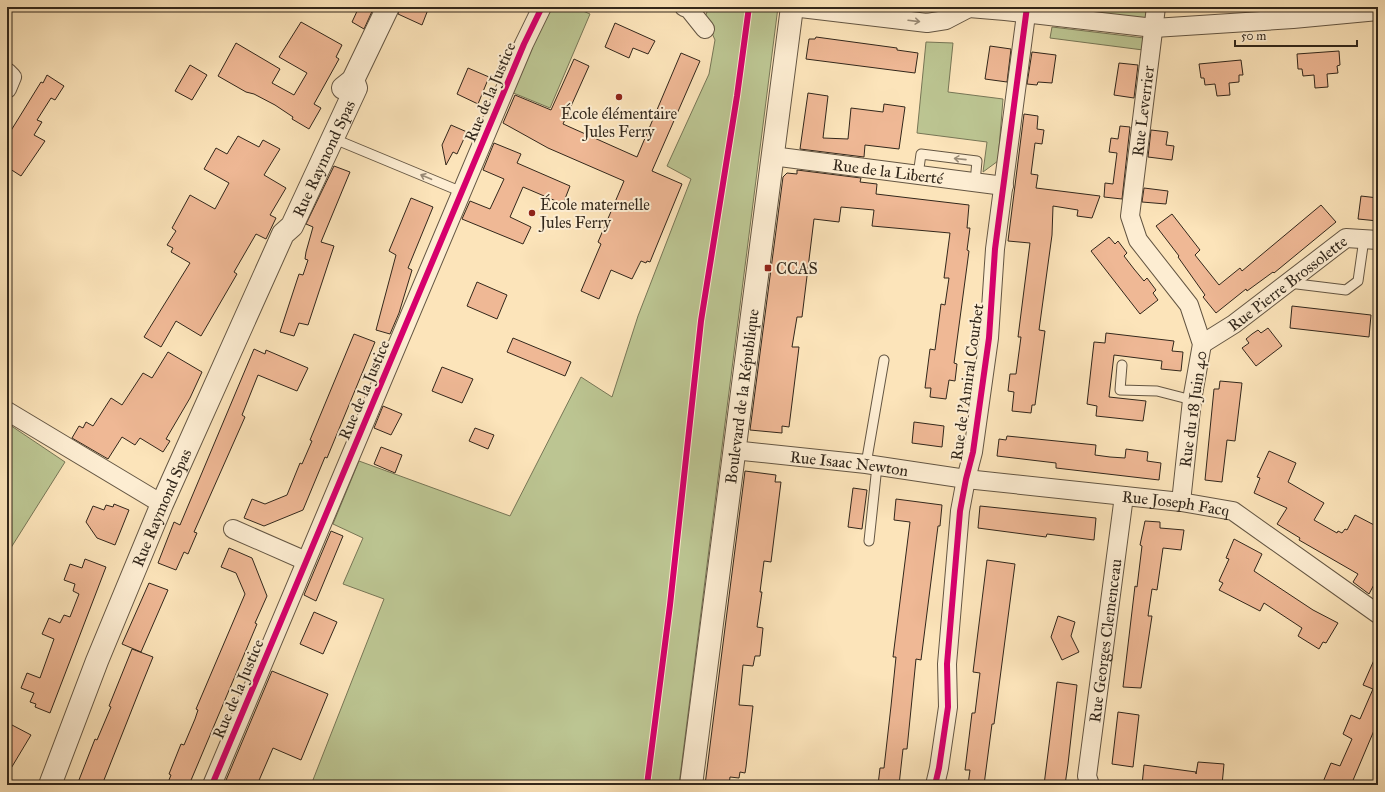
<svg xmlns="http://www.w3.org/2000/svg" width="1385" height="792" font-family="'IM FELL Great Primer',serif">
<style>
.green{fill:#bcc592;stroke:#777656}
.building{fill:#efb895;stroke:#32271b}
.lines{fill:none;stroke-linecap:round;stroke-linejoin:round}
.service-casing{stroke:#645643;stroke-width:11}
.minor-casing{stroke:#645643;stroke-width:20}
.tertiary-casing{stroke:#645643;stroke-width:24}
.service{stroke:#fdedd2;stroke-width:9}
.minor{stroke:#fdedd2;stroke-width:18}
.tertiary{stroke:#fdedd2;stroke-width:22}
.cycleway-casing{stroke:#fdedd2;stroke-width:8}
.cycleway{stroke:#d6006c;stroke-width:6}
.oneway{stroke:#988a76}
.poi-dot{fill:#8f2418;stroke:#fdedd2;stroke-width:1.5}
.labels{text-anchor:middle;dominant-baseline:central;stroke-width:4;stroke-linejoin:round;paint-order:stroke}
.street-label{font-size:16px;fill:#32271b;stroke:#fdedd2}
.poi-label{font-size:16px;fill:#32271b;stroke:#fdedd2;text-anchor:start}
</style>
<rect width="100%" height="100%" fill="#fce4ba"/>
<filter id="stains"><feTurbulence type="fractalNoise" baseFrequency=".005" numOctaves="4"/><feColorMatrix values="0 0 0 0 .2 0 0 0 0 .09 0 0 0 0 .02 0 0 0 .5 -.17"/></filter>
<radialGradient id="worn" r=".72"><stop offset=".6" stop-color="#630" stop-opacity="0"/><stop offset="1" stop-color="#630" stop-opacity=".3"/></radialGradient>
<path class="green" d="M 548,7 L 574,7 L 590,14 L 550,108 L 511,92 Z
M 709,7 L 778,7 L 679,785 L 311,785 L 384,599 L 343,584 L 363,538 L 333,524 L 359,461 L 510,516 L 581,377 L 612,397 L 638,316 L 691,179 L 667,166 L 709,74 L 715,40 L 705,17 Z
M 887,7 L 922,7 L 920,16 L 902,14 L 902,9 Z
M 1053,7 L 1093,7 L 1092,16 L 1053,11 Z
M 1100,7 L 1147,11 L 1146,16 L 1142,20 L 1099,17 Z
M 1052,27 L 1144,38 L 1143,50 L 1050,38 Z
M 926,42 L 953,43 L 948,92 L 1003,99 L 998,161 L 983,172 L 987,142 L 917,133 Z
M 7,423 L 65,462 L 7,554 Z"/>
<path class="building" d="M 359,7 L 374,7 L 364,29 L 352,22 Z
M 400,7 L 429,7 L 422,25 L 398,14 Z
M 301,22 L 342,45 L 336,57 L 339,59 L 314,104 L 321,108 L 309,129 L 292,119 L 293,117 L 275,105 L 254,94 L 246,92 L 218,76 L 236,43 L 280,69 L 272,83 L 294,95 L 307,73 L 279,57 Z
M 615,23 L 655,41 L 648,54 L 633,48 L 629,58 L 605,47 Z
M 816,37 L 897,48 L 897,50 L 918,53 L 915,73 L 806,59 L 809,39 L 815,39 Z
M 990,46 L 1011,49 L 1007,82 L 985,79 Z
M 1339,51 L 1340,65 L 1337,66 L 1338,73 L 1327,74 L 1328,87 L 1315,88 L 1314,75 L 1303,76 L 1302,69 L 1298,69 L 1297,54 Z
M 1032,52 L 1056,55 L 1052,83 L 1038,82 L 1037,85 L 1027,84 Z
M 681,53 L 700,61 L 652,171 L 682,184 L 650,262 L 647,261 L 646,263 L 641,261 L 632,279 L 611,270 L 599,299 L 581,291 L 601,244 L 598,242 L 624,181 L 548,148 L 503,123 L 515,95 L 551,110 L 574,59 L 589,66 L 563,124 L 637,157 Z
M 1241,60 L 1243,75 L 1239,75 L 1239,82 L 1229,83 L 1230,95 L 1217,96 L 1215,84 L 1205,85 L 1204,78 L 1201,78 L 1199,64 Z
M 1119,63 L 1138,65 L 1134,98 L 1114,95 Z
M 190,65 L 207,75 L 192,100 L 175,91 Z
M 468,68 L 489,77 L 478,104 L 457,94 Z
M 47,75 L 64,86 L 55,100 L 51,98 L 37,120 L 42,122 L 34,135 L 45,141 L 21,176 L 7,167 L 7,137 L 41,82 L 43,83 Z
M 808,93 L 828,96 L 823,138 L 848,139 L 851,108 L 883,112 L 884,104 L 905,107 L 899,149 L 865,145 L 864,157 L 800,149 Z
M 1024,114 L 1038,116 L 1037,129 L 1044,130 L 1042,144 L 1035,143 L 1031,174 L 1038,175 L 1036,188 L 1100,196 L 1092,218 L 1077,216 L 1078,210 L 1053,206 L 1052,235 L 1039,330 L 1045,331 L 1035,405 L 1032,405 L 1031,413 L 1012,411 L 1014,392 L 1008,391 L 1010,374 L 1016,374 L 1021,337 L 1018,337 L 1030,243 L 1008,241 Z
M 451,125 L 467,132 L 457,154 L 453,152 L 446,165 L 442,145 Z
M 1120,126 L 1130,127 L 1122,199 L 1104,197 L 1105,183 L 1113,184 L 1117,153 L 1109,152 L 1111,138 L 1118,139 Z
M 1151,130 L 1168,132 L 1166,145 L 1174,146 L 1172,160 L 1148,157 Z
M 238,136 L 259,147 L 263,140 L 280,149 L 264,175 L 286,188 L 270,215 L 276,218 L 266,239 L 256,234 L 234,272 L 237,274 L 201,336 L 176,321 L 161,347 L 144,337 L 190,263 L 171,252 L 173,248 L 167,245 L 176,231 L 172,228 L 190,195 L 215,209 L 229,183 L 204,169 L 216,148 L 227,154 Z
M 494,143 L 521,154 L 517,163 L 570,186 L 563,204 L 523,187 L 510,217 L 531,227 L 523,244 L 462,219 L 470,201 L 490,209 L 504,179 L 483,170 Z
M 334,166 L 350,172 L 321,242 L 334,246 L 308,325 L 299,323 L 294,336 L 280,332 L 299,274 L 303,275 L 308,260 L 305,259 L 306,252 L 313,227 L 306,224 Z
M 797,170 L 861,178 L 860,182 L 877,184 L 876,194 L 969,205 L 967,228 L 970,228 L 967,250 L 969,251 L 954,363 L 957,364 L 955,381 L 949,380 L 946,399 L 930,397 L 931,388 L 925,388 L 930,349 L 935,350 L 941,304 L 945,305 L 949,278 L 944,278 L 950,233 L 872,226 L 874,210 L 841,207 L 839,222 L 814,219 L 802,317 L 797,317 L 792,347 L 799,347 L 789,427 L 782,426 L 782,433 L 750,430 L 783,177 L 787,173 L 797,174 Z
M 1144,188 L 1168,191 L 1166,204 L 1142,202 Z
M 1361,196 L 1378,198 L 1378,221 L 1358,219 Z
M 411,198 L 433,207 L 408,268 L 412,270 L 399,313 L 390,334 L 376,330 L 396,255 L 389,251 Z
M 1321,205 L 1336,222 L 1274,273 L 1273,272 L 1247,291 L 1246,289 L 1216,313 L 1203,297 L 1205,295 L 1178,257 L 1179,256 L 1156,226 L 1172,214 L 1200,250 L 1195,255 L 1219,285 L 1240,268 L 1242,271 Z
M 1109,237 L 1115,244 L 1118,241 L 1127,253 L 1124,256 L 1134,269 L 1144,281 L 1147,278 L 1156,290 L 1153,293 L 1158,300 L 1140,314 L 1091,251 Z
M 477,282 L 507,295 L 497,319 L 467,306 Z
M 1292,306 L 1371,315 L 1369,337 L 1290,328 Z
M 1268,328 L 1282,346 L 1256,366 L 1242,348 L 1249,343 L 1246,339 L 1252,334 L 1258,330 L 1261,333 Z
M 1106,333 L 1174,341 L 1172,351 L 1183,352 L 1181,371 L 1161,369 L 1162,361 L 1114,355 L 1109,397 L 1146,401 L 1143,421 L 1096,416 L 1097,406 L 1087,404 L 1094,342 L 1105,343 Z
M 354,334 L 375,342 L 327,458 L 325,457 L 303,510 L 264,526 L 244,518 L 252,499 L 265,504 L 287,495 L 300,463 L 302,464 L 312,441 L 310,440 Z
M 513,338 L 571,362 L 565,376 L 507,352 Z
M 254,349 L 265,354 L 266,350 L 308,368 L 297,391 L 258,375 L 242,415 L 245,417 L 194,532 L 197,533 L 188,554 L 184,552 L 176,570 L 158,563 L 174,522 L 180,525 Z
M 168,352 L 202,372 L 190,398 L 166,439 L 170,441 L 163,452 L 140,438 L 135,445 L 122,437 L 108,459 L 72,438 L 79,426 L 83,428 L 86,422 L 93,426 L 111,398 L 122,405 L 143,373 L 152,378 Z
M 442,367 L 473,379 L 462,403 L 432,391 Z
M 1220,381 L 1242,383 L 1235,441 L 1227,440 L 1222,482 L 1205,480 L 1214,389 L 1219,389 Z
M 383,406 L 402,414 L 391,435 L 374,428 Z
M 914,422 L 944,426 L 942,447 L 912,443 Z
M 475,428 L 494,435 L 488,449 L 469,441 Z
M 1007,436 L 1096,445 L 1095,455 L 1110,457 L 1125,458 L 1126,449 L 1148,452 L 1147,461 L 1161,463 L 1159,480 L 1056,468 L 1056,463 L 997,456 L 999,439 L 1006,440 Z
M 381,447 L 402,455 L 395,473 L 374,464 Z
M 1269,451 L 1296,463 L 1288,482 L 1324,503 L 1314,520 L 1337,533 L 1338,531 L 1342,533 L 1345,529 L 1347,530 L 1355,515 L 1378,527 L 1378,577 L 1369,594 L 1353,582 L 1358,574 L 1299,540 L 1300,538 L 1277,524 L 1287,508 L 1254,493 L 1260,478 L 1257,477 Z
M 745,471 L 776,475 L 775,482 L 781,482 L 771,562 L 764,561 L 760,592 L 762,592 L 757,627 L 763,628 L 760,656 L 755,656 L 753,666 L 743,665 L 739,705 L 753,706 L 746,767 L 745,773 L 740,772 L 739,778 L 730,777 L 729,785 L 705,785 Z
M 853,488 L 867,490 L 862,529 L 848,527 Z
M 896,499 L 942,505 L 940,526 L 938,526 L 921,660 L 916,659 L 907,749 L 903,749 L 899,785 L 878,785 L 880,768 L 884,768 L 891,706 L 896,657 L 893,657 L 910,522 L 894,520 Z
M 114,504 L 129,510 L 115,545 L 97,538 L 86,522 L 93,506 L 104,510 L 106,505 L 113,507 Z
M 980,506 L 1096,518 L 1094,540 L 1047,534 L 1046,537 L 978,528 Z
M 1145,521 L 1160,522 L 1160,528 L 1184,530 L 1181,550 L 1163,548 L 1157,590 L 1152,589 L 1148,616 L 1152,616 L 1141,688 L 1123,687 L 1135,586 L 1137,587 L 1142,546 L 1140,545 Z
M 331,531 L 343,536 L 316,601 L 304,595 Z
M 1234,539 L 1262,554 L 1254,571 L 1313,610 L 1338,623 L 1326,643 L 1323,642 L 1319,649 L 1298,636 L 1302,628 L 1264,603 L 1260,611 L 1219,590 L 1223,583 L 1219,581 L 1229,559 L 1226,558 Z
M 229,548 L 252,558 L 267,596 L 255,623 L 257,624 L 189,785 L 167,785 L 171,775 L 169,774 L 181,744 L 184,745 L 195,719 L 198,710 L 196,709 L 245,594 L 236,573 L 221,567 Z
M 85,559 L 106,567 L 50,713 L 35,707 L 36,704 L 30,702 L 34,693 L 21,688 L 27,673 L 40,678 L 54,639 L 42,634 L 49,618 L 60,623 L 64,615 L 70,617 L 79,594 L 73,591 L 75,584 L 64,580 L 70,564 L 82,568 Z
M 987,560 L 1015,564 L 994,724 L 992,724 L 984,785 L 968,785 L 970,770 L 965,770 L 972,713 L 975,713 L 980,673 L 973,672 Z
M 149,583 L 168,590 L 141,652 L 122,644 Z
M 314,612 L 337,622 L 323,654 L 300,644 Z
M 1058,616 L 1075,622 L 1071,636 L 1079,652 L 1062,660 L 1051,637 Z
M 132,649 L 153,657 L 142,684 L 102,785 L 77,785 L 95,739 L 97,740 L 108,714 L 111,707 L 109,706 Z
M 1378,651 L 1378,721 L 1351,785 L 1331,785 L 1323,782 L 1331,763 L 1340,766 L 1352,739 L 1343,734 L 1351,715 L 1360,719 L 1373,689 L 1363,685 Z
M 272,671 L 328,694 L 301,760 L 273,748 L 257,785 L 224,785 Z
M 1057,682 L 1077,685 L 1068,764 L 1065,785 L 1044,785 Z
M 1118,712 L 1139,715 L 1133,767 L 1112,764 Z
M 12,725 L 31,735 L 7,775 L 7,734 Z
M 1198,762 L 1224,764 L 1222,785 L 1195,782 L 1195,785 L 1142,785 L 1144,765 L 1196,772 L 1196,774 Z"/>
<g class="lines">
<defs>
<path id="service" d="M 332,138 L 462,192
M 918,175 L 921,154 L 977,161 L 975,182
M 1289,283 L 1346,290 L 1358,281 L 1364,239
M 1122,365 L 1120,390 L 1157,391 L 1192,400
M 866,464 L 884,360
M 869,541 L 877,466"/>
<g id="minor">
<path d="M 684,7 L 689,9 L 705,29"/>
<path d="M 792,7 L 927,23 L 946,20 L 969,8 L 967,7"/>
<path d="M 1156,7 L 1130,216 L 1138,240 L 1189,305 L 1202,344 L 1192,400 L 1181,502"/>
<path d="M 969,8 L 1005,11 L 1154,28 L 1293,19 L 1378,11"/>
<path d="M 7,72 L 12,77 L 7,89"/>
<path id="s1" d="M 772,156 L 1004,186"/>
<path id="s2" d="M 1202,344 L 1234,324 L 1346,238 L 1378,240"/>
<path d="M 7,411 L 162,504"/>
<path id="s3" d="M 733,450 L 866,464 L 966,479 L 1181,502 L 1233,511 L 1378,614"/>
<path d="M 233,529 L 306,561"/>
<path d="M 212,785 L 524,44 L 542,7"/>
<path d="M 935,785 L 939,768 L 948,707 L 947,664 L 960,511 L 966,479 L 973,452 L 989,338 L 995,249 L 1027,7"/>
<path id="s4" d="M 1090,785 L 1087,776 L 1124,496"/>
</g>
<g id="tertiary">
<path d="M 343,88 L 353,80 L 388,7"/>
<path id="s5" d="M 50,785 L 97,661 L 162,504 L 283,234 L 292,226 L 356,88 L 353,80"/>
<path id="s6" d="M 691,785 L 792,7"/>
</g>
</defs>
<use href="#service" class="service-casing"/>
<use href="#minor" class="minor-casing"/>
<use href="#tertiary" class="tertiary-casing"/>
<use href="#service" class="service"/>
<use href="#minor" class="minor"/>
<use href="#tertiary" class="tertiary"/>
<defs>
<path id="cycleway" d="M 212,785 L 524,44 L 542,7
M 647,785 L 670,605 L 701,321 L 737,96 L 749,7
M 935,785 L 939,768 L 948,707 L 947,664 L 960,511 L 966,479 L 973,452 L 989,338 L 995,249 L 1027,7"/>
</defs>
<use href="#cycleway" class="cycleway-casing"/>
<use href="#cycleway" class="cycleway"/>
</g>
<defs><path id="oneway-shaft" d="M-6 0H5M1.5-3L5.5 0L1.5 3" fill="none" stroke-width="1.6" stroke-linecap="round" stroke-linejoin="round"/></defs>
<g class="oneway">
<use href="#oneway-shaft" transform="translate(914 21) rotate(7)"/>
<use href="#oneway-shaft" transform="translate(960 159) rotate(-174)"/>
<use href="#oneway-shaft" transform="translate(426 177) rotate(-157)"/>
</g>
<g class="poi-dot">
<circle cx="619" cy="97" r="4"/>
<circle cx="532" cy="213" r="4"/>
<rect x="764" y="264" width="8" height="8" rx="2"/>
</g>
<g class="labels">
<g class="street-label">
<text transform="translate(490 92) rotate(-67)">Rue de la Justice</text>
<text transform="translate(1143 111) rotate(-83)">Rue Leverrier</text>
<text stroke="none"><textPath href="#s5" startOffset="685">Rue Raymond Spas</textPath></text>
<text stroke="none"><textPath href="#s1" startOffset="117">Rue de la Liberté</textPath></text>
<text stroke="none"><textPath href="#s2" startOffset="105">Rue Pierre Brossolette</textPath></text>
<text transform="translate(967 382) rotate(-82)">Rue de l'Amiral Courbet</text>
<text transform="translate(364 390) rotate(-67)">Rue de la Justice</text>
<text stroke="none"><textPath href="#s6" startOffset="392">Boulevard de la République</textPath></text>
<text transform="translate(1193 409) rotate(-82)">Rue du 18 Juin 40</text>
<text stroke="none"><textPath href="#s3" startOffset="117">Rue Isaac Newton</textPath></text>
<text stroke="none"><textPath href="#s3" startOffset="446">Rue Joseph Facq</textPath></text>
<text stroke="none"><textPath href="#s5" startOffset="299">Rue Raymond Spas</textPath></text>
<text stroke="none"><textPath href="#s4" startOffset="146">Rue Georges Clemenceau</textPath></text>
<text transform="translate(238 689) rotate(-67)">Rue de la Justice</text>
</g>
<g class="poi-label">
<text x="619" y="113" text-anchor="middle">École élémentaire<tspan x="619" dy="18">Jules Ferry</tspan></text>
<text x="540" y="204">École maternelle<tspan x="540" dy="18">Jules Ferry</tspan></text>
<text x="776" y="268">CCAS</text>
</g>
</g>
<rect width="1385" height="792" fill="none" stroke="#fce4ba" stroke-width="24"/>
<rect x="8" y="8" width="1369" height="776" fill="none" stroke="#32271b" stroke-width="2"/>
<rect x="12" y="12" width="1361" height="768" fill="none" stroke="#32271b"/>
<path d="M1235 40v6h122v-6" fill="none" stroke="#32271b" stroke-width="2"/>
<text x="1241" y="40" font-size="12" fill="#32271b" stroke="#fdedd2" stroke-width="3" paint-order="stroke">50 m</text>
<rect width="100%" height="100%" filter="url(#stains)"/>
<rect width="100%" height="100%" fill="url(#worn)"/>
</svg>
